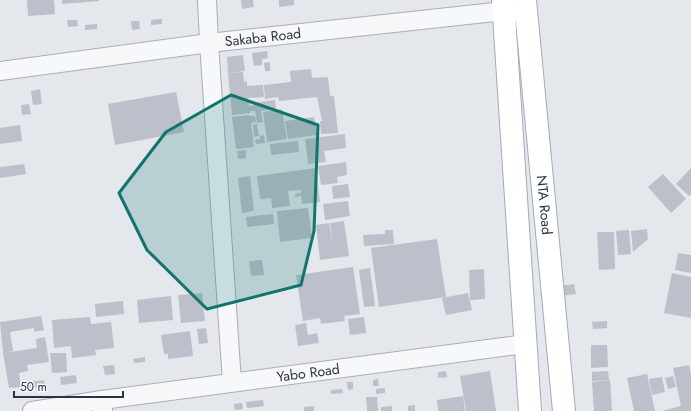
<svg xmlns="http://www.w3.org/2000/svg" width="691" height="411" font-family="Jost,sans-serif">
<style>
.building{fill:#bbc0ca}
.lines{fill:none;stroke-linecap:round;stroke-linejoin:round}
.minor-casing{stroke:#a9aeb7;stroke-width:20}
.major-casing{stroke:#a3abb8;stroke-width:24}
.minor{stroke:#f7f8fa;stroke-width:18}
.major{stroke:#fff;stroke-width:22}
.marked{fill:#0f766e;fill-opacity:0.2;stroke:#0f766e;stroke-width:3;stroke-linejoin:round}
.labels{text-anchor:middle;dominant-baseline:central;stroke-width:3;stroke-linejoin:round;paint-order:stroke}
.street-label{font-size:14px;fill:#2b3445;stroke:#f4f6f9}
</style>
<rect width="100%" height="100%" fill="#e4e7ec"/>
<path class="building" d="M 27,0 L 54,0 L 55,14 L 28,16 Z
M 62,0 L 99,0 L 99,1 L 62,4 Z
M 241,0 L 253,0 L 254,7 L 242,9 Z
M 279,0 L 294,0 L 294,5 L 279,7 Z
M 162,19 L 162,24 L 151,25 L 151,20 Z
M 67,20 L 77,20 L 78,26 L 68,27 Z
M 131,21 L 139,21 L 140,29 L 132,30 Z
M 97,24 L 97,29 L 85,30 L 85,25 Z
M 267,51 L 268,58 L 262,59 L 262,65 L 254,66 L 252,53 Z
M 243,55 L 245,71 L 228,73 L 227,57 Z
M 270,62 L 270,71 L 265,71 L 264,63 Z
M 311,69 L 312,78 L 328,77 L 330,96 L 334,96 L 338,133 L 321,134 L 320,121 L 322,121 L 317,97 L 279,101 L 278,97 L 265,99 L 264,85 L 291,82 L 290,71 Z
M 243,72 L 244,82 L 247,81 L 247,86 L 263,85 L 264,97 L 248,98 L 249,106 L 255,105 L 255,111 L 250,111 L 250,113 L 232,115 L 228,73 Z
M 40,89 L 42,104 L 33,105 L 31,91 Z
M 176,92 L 184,132 L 115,145 L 108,104 Z
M 275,100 L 276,109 L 261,111 L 263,122 L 257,123 L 254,103 Z
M 29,104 L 31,114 L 22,115 L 21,105 Z
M 282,109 L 287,139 L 267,142 L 263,112 Z
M 249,115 L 250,116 L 255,116 L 256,122 L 251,123 L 254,147 L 236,149 L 232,117 Z
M 314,117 L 317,135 L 288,139 L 285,121 Z
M 257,124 L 259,136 L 254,137 L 253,125 Z
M 20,125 L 22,141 L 0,144 L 0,128 Z
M 345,134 L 346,148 L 324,151 L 326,162 L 308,164 L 305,139 Z
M 264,135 L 265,143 L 256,144 L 255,140 L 260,139 L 260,136 Z
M 298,141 L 299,152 L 271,155 L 270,144 Z
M 246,150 L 246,158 L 238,159 L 237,151 Z
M 346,162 L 347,175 L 337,177 L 338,183 L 321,185 L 318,166 Z
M 24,164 L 26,174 L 0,178 L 0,167 Z
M 316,168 L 320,202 L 302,204 L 301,196 L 295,197 L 295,194 L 301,193 L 301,190 L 288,191 L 290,206 L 272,208 L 271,198 L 260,199 L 257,176 Z
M 691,168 L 691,194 L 689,196 L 676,184 Z
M 663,174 L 686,199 L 671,213 L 648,187 Z
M 250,176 L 254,211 L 242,213 L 238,178 Z
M 348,184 L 350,197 L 333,199 L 332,186 Z
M 348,201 L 350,216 L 325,220 L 323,204 Z
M 308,208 L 312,238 L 280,242 L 277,211 Z
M 273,214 L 274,224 L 247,227 L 246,217 Z
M 344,221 L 349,256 L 320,260 L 316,225 L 329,223 L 333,245 L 330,223 Z
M 647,229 L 648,239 L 633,252 L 631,231 Z
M 385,230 L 393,230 L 394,244 L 364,246 L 363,235 L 385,234 Z
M 629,230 L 631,254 L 618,255 L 616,231 Z
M 597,232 L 614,232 L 615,269 L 599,270 Z
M 437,239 L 446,297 L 379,307 L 371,248 Z
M 678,253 L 691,255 L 691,273 L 675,270 Z
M 262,260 L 264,275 L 251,276 L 249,261 Z
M 353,267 L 360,314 L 344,316 L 345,321 L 321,324 L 320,318 L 303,321 L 296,275 Z
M 370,268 L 375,306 L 364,307 L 359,270 Z
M 484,269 L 485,299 L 470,300 L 469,270 Z
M 672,273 L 691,277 L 691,318 L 664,313 Z
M 574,284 L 576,294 L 561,296 L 560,286 Z
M 202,293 L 205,321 L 181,323 L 178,295 Z
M 468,293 L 472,310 L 446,315 L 442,298 Z
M 171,296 L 173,320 L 139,323 L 137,300 Z
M 123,301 L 124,314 L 96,317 L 95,304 Z
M 41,316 L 44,330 L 34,332 L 34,328 L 10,332 L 13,351 L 3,353 L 0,322 Z
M 90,317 L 91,324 L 111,322 L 114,348 L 95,350 L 96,355 L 72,358 L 71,346 L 54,348 L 52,320 Z
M 364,317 L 366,333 L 350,335 L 348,319 Z
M 607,321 L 607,328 L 593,329 L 592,322 Z
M 306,323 L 308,335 L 317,333 L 319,343 L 298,346 L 295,325 Z
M 206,328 L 208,343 L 199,344 L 197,329 Z
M 190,331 L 193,356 L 168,359 L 168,354 L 164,354 L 161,335 Z
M 45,337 L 49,362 L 27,365 L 28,371 L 19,373 L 21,387 L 9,388 L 3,353 L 37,348 L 36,339 Z
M 591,345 L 607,345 L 608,367 L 591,368 Z
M 50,353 L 66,353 L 67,372 L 52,373 Z
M 145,357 L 145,362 L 134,363 L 133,359 Z
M 114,365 L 115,374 L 105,375 L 103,366 Z
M 689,365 L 691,375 L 691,411 L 662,411 L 681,406 L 673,368 Z
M 446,371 L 447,377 L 438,378 L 438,372 Z
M 490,371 L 496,411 L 466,411 L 460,376 Z
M 608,371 L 609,380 L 592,381 L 592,372 Z
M 647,374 L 655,411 L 634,411 L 627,378 Z
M 76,375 L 77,383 L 61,385 L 60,377 Z
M 673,376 L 676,387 L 668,389 L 665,378 Z
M 662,377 L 665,392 L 652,395 L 649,379 Z
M 378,379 L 379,386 L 373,386 L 373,380 Z
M 44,380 L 45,386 L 23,390 L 22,383 Z
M 610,380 L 612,411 L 594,411 L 592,382 Z
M 347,382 L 353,382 L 353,389 L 348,390 Z
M 385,388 L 385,393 L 376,394 L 376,389 Z
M 342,389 L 343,393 L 331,394 L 331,390 Z
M 463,396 L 465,411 L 438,411 L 437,400 Z
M 366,397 L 377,397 L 378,411 L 367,411 Z
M 263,400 L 264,406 L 247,408 L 246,402 Z
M 242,403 L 243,409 L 235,410 L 234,404 Z
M 415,405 L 415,411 L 408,411 L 408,406 Z
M 314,406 L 314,411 L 304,411 L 304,407 Z
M 392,406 L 392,411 L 381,411 L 381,407 Z"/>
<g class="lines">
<defs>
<g id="minor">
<path d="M 207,0 L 209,43 L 232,382"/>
<path id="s1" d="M 0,71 L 209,43 L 504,11 L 517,13"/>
<path d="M 32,411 L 102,400"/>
<path id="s2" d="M 103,411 L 102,400 L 525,344"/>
</g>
<g id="major">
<path d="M 503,0 L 530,411"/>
<path id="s3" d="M 525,0 L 564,411"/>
</g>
</defs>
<use href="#minor" class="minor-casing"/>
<use href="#major" class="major-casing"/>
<use href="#minor" class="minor"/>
<use href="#major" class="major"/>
</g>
<path class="marked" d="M 231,95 L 318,125 L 314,231 L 301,285 L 207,309 L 147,250 L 119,193 L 166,132 Z"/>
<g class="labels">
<g class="street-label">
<text stroke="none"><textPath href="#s1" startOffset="265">Sakaba Road</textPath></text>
<text stroke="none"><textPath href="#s3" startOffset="206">NTA Road</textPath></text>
<text stroke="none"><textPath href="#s2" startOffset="219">Yabo Road</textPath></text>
</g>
</g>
<path d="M14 391v6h109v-6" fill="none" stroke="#2b3445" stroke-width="2"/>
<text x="20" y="391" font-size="12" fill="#2b3445" stroke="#f4f6f9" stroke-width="3" paint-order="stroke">50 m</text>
</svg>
